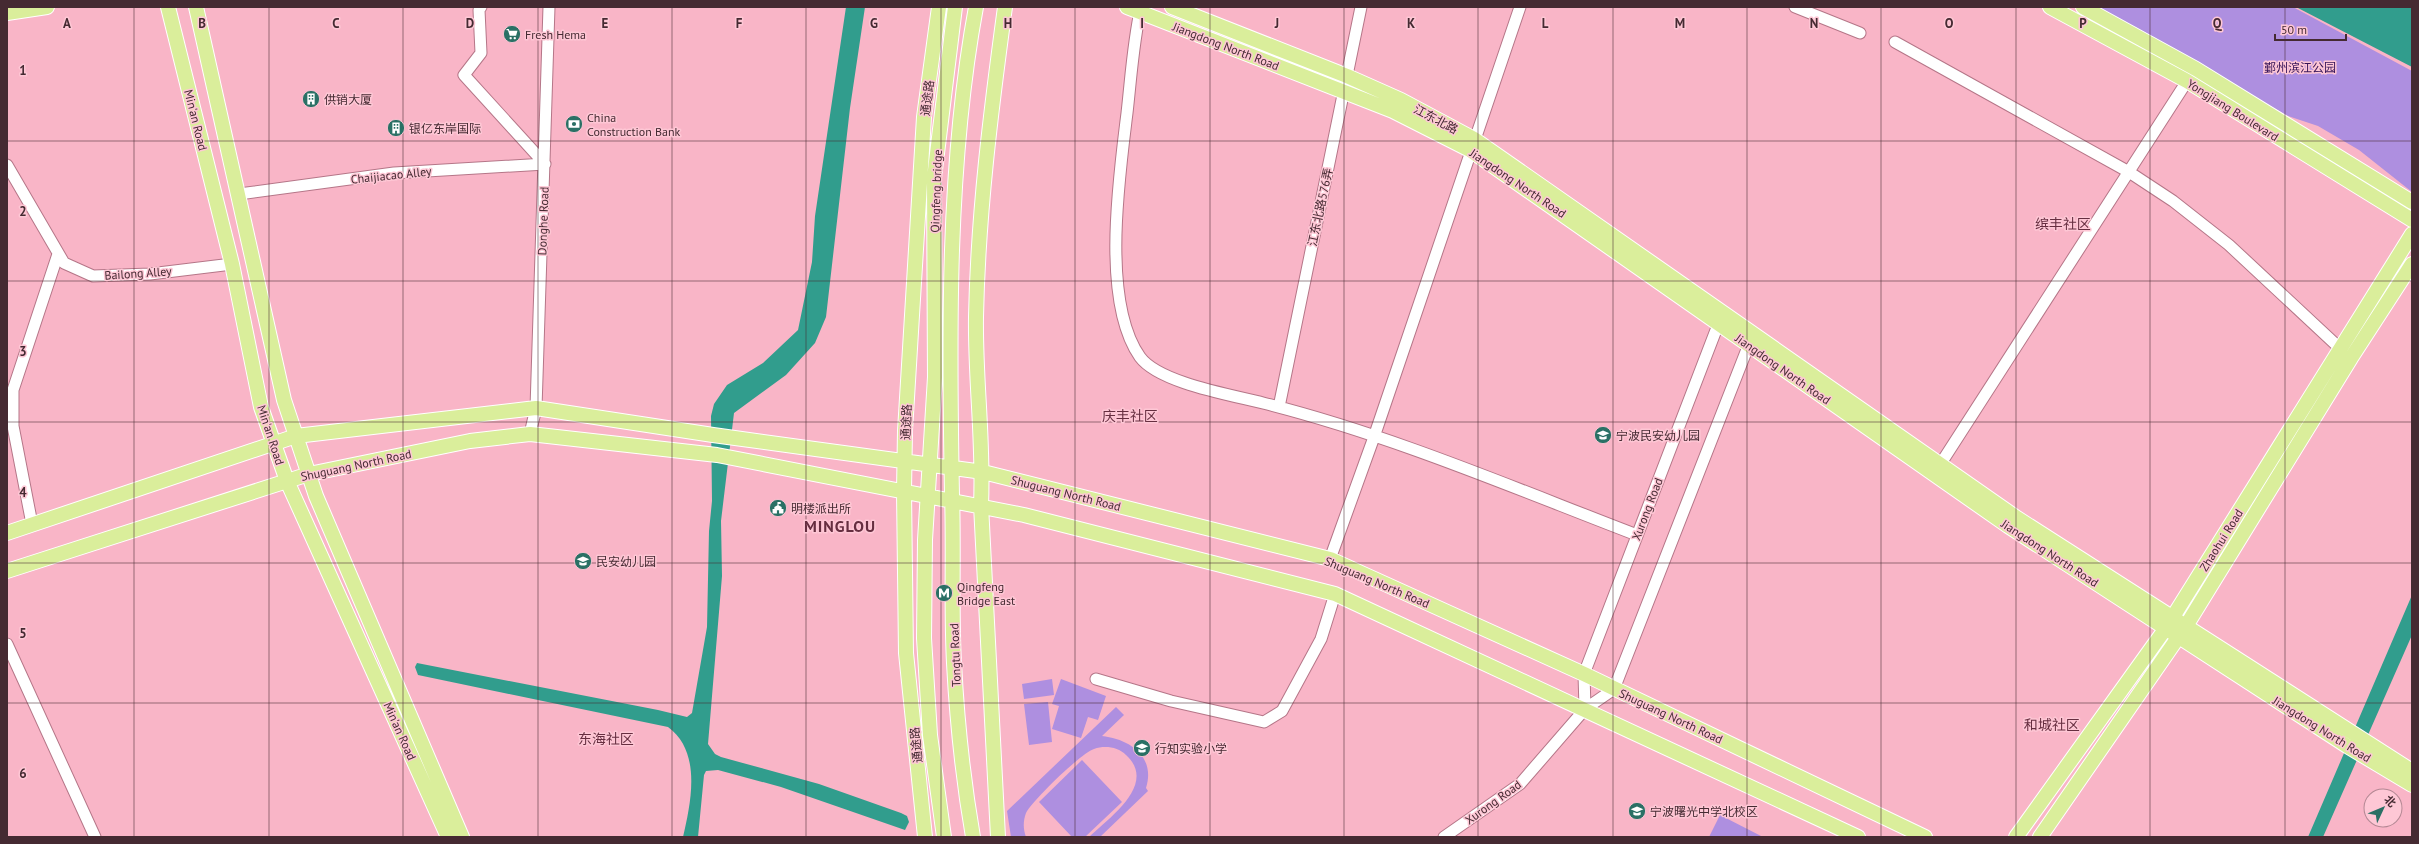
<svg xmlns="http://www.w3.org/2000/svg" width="2419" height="844" font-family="'PT Sans','Noto Sans SC',sans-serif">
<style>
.green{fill:#ae8fe0}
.water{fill:#319d8d}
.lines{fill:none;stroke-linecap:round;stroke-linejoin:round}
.minor-casing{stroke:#b57688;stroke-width:13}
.major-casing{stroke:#fff;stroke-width:16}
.minor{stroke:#fff;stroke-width:11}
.major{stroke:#daee9b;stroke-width:14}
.grid{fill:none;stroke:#452a32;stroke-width:1;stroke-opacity:0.55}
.labels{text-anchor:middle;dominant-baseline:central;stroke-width:3;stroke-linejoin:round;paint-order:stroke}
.poi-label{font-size:12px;fill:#452a32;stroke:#fec7d5;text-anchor:start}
.street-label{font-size:12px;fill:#452a32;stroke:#fec7d5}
.park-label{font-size:12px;fill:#351358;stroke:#fec7d5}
.quarter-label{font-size:14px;fill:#662e40;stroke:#fec7d5}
.district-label{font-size:16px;font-weight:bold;letter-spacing:1px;fill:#662e40;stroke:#fec7d5}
.grid-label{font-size:13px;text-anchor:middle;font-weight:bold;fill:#452a32;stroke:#fec7d5;stroke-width:3;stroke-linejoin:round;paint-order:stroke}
</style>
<rect width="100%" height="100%" fill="#f9b5c7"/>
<path class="green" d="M 2095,7 L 2293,7 L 2412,71 L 2412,192 L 2359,150 L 2318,126 L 2288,116 Z
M 1052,679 L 1054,695 L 1024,699 L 1022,684 Z
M 1061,679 L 1106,696 L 1098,720 L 1088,717 L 1081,738 L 1052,729 L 1059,706 L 1052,704 Z
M 1048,702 L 1052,742 L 1029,745 L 1024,704 Z
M 1116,707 L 1124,715 L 1102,736 C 1129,739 1156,756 1146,788 L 1148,791 L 1100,837 L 1089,837 C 1109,818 1158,784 1126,755 C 1118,747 1105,745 1094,749 C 1081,753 1032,801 1026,813 C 1023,821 1023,829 1026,837 L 1011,837 L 1007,811 Z
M 1082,760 L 1122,802 L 1085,837 L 1072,837 L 1039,802 Z
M 1720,815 L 1763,837 L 1709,837 Z"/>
<path class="water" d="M 846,7 L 865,7 L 850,108 L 826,317 L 815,343 L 786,375 L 734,413 L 721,521 L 722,576 L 708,744 L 715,754 L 721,757 L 819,784 L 901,813 L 907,816 L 909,822 L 905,830 L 781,787 L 718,770 L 706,771 L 704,775 L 698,837 L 683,837 C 691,802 702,752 668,727 L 418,675 L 415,667 L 417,663 L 658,710 L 687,717 L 692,713 L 707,627 L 709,531 L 712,501 L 711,416 L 714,404 L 727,385 L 763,363 L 798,330 L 812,262 L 815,216 Z
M 2296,7 L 2412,7 L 2412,67 Z
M 2412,595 L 2412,635 L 2323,837 L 2308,837 Z"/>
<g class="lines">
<defs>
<path id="minor" d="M 481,7 L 479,10 L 481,53 L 464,75 L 545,164
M 1141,7 C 1133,42 1131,78 1127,113 C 1119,178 1101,302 1140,357 C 1159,383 1232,395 1263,403 C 1391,435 1514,488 1637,535
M 1795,7 L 1860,33
M 1895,42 L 2129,172 L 2173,201 L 2229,245 L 2346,354
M 7,165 L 64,263 L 93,276 L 150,274 L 232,264
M 239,194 L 394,173 L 545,164
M 1279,407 L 1361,7
M 530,434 L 536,408 L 549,7
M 1936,471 L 2191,75
M 32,524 L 13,426 L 13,390 L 58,254
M 1330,559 L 1374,437 L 1520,7
M 7,644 L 95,837
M 1096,679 L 1171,701 L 1264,722 L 1282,711 L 1321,639 L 1335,594
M 1585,709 L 1584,674 L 1721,317
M 1444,837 L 1520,784 L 1585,709 L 1614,689 L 1751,339"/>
<path id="major" d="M 168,7 L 232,264 L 261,407 L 287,481 L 448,837
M 196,7 L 284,400 L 316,496 L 462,837
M 1127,7 L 1393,111 L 1470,150 L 2008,526 L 2347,746 L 2412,785
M 1172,7 L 1347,76 L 1401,100 L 1474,139 L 2017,518 L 2412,771
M 2050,7 L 2187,81 L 2412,220
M 2083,7 L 2196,69 L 2412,202
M 7,13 L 47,7
M 7,533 L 296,436 L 536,408 L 713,435 L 983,472 L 1330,559 L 1584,674 L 1925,837
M 7,571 L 309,474 L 470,441 L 530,434 L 717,455 L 1024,515 L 1335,594 L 1858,837
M 925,837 L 906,653 L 904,491 L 905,431 L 924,117 L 939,7
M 944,837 L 930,735 L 924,638 L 925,540 L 935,377 L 934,178 L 955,7
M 973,837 C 963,779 957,721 954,663 C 951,607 954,551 952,495 C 949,337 947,163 976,7
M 998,837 L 981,505 C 984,442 975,380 976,317 C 978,213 991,110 1005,7
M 2016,837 L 2166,628 L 2412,234
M 2040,837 L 2186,626 L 2351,358 L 2412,264"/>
</defs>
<use href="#minor" class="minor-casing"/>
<use href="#major" class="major-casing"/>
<use href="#minor" class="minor"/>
<use href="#major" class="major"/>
</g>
<path class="grid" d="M 134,7 L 134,837M 269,7 L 269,837M 403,7 L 403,837M 538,7 L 538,837M 672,7 L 672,837M 806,7 L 806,837M 941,7 L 941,837M 1075,7 L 1075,837M 1210,7 L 1210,837M 1344,7 L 1344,837M 1478,7 L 1478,837M 1613,7 L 1613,837M 1747,7 L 1747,837M 1881,7 L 1881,837M 2016,7 L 2016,837M 2150,7 L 2150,837M 2285,7 L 2285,837M 7,141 L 2412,141M 7,281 L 2412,281M 7,422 L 2412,422M 7,563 L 2412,563M 7,703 L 2412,703"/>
<defs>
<symbol id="supermarket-disc" viewBox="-11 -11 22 22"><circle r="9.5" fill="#2a7065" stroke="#fec7d5"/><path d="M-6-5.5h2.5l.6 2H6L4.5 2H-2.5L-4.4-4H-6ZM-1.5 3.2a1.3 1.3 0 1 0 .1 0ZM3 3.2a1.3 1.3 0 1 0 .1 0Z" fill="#fff"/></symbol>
<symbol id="building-disc" viewBox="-11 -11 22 22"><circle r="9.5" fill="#2a7065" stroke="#fec7d5"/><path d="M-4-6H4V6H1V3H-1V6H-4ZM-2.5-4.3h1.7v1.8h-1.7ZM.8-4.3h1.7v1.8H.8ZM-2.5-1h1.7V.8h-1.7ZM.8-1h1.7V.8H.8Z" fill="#fff"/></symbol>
<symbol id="bank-disc" viewBox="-11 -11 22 22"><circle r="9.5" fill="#2a7065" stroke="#fec7d5"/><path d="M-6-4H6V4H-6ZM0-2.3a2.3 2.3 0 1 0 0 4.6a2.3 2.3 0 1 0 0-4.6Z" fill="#fff"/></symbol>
<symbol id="school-disc" viewBox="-11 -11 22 22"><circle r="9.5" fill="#2a7065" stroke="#fec7d5"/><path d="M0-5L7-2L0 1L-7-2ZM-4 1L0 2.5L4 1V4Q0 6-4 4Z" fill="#fff"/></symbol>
<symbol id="civic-disc" viewBox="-11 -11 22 22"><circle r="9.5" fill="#2a7065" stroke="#fec7d5"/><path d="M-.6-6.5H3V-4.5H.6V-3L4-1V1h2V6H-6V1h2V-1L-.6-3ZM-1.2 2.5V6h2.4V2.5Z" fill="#fff"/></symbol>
<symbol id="metro-disc" viewBox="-11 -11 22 22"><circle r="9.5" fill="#2a7065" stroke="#fec7d5"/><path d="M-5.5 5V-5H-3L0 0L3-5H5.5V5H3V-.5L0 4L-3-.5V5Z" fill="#fff"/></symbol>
</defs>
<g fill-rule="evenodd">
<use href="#supermarket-disc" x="502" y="24" width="20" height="20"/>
<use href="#building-disc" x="301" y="89" width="20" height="20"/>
<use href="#bank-disc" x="564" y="114" width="20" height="20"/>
<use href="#building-disc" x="386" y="118" width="20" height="20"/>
<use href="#school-disc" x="1593" y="425" width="20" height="20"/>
<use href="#civic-disc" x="768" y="498" width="20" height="20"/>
<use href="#school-disc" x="573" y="551" width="20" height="20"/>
<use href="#metro-disc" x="934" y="583" width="20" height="20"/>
<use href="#school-disc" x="1132" y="738" width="20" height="20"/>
<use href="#school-disc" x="1627" y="801" width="20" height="20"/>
</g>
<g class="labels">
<g class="poi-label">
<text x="525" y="34">Fresh Hema</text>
<text x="324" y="99">供销大厦</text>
<text x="587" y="117">China<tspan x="587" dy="14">Construction Bank</tspan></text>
<text x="409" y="128">银亿东岸国际</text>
<text x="1616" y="435">宁波民安幼儿园</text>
<text x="791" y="508">明楼派出所</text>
<text x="596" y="561">民安幼儿园</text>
<text x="957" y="586">Qingfeng<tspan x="957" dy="14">Bridge East</tspan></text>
<text x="1155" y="748">行知实验小学</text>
<text x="1650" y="811">宁波曙光中学北校区</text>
</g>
<g class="street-label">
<text transform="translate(1226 46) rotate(21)">Jiangdong North Road</text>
<text transform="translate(927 98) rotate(-83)">通途路</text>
<text transform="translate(2233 110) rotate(32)">Yongjiang Boulevard</text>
<text transform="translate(1436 119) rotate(28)">江东北路</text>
<text transform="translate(196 120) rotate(76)">Min'an Road</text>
<text transform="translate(391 175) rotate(-6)">Chaijiacao Alley</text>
<text transform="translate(1518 183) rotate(34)">Jiangdong North Road</text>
<text transform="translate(936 191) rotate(-88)">Qingfeng bridge</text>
<text transform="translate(1320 207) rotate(-78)">江东北路576弄</text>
<text transform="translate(543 221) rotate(-88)">Donghe Road</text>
<text transform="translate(138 273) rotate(-4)">Bailong Alley</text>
<text transform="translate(1783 369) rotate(35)">Jiangdong North Road</text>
<text transform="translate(906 422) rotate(-88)">通途路</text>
<text transform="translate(271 435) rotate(72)">Min'an Road</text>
<text transform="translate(356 465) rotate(-12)">Shuguang North Road</text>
<text transform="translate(1066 493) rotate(14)">Shuguang North Road</text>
<text transform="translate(1647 509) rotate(-69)">Xurong Road</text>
<text transform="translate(2221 540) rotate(-58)">Zhaohui Road</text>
<text transform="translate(2050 553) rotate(33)">Jiangdong North Road</text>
<text transform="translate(1377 582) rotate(23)">Shuguang North Road</text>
<text transform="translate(955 655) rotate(-92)">Tongtu Road</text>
<text transform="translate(1671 716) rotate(25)">Shuguang North Road</text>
<text transform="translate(2322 729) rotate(32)">Jiangdong North Road</text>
<text transform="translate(400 731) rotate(66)">Min'an Road</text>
<text transform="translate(916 745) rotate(-96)">通途路</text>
<text transform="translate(1493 802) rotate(-36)">Xurong Road</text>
</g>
<g class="park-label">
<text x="2300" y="67">鄞州滨江公园</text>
</g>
<g class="quarter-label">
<text x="2063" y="224">缤丰社区</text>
<text x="1130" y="416">庆丰社区</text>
<text x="2052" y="725">和城社区</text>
<text x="606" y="739">东海社区</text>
</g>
<g class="district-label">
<text x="840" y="526">MINGLOU</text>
</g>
</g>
<g class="grid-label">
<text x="67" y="28">A</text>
<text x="202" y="28">B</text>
<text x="336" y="28">C</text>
<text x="470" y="28">D</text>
<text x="605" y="28">E</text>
<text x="739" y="28">F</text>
<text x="874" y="28">G</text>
<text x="1008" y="28">H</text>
<text x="1142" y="28">I</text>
<text x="1277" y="28">J</text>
<text x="1411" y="28">K</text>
<text x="1545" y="28">L</text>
<text x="1680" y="28">M</text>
<text x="1814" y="28">N</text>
<text x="1949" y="28">O</text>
<text x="2083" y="28">P</text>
<text x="2217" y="28">Q</text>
<text x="23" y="75">1</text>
<text x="23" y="216">2</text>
<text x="23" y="356">3</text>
<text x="23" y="497">4</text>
<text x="23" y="638">5</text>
<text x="23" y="778">6</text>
</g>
<rect width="2419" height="844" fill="none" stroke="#452a32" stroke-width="16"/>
<g transform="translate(2383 808) rotate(46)"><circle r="19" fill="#fec7d5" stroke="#b48894"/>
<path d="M0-3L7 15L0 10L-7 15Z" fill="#2a7065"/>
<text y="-6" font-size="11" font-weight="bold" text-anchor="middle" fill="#452a32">北</text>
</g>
<path d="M2275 34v6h71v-6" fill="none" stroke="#452a32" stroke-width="2"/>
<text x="2281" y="34" font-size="12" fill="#452a32" stroke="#fec7d5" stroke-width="3" paint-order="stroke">50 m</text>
</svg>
